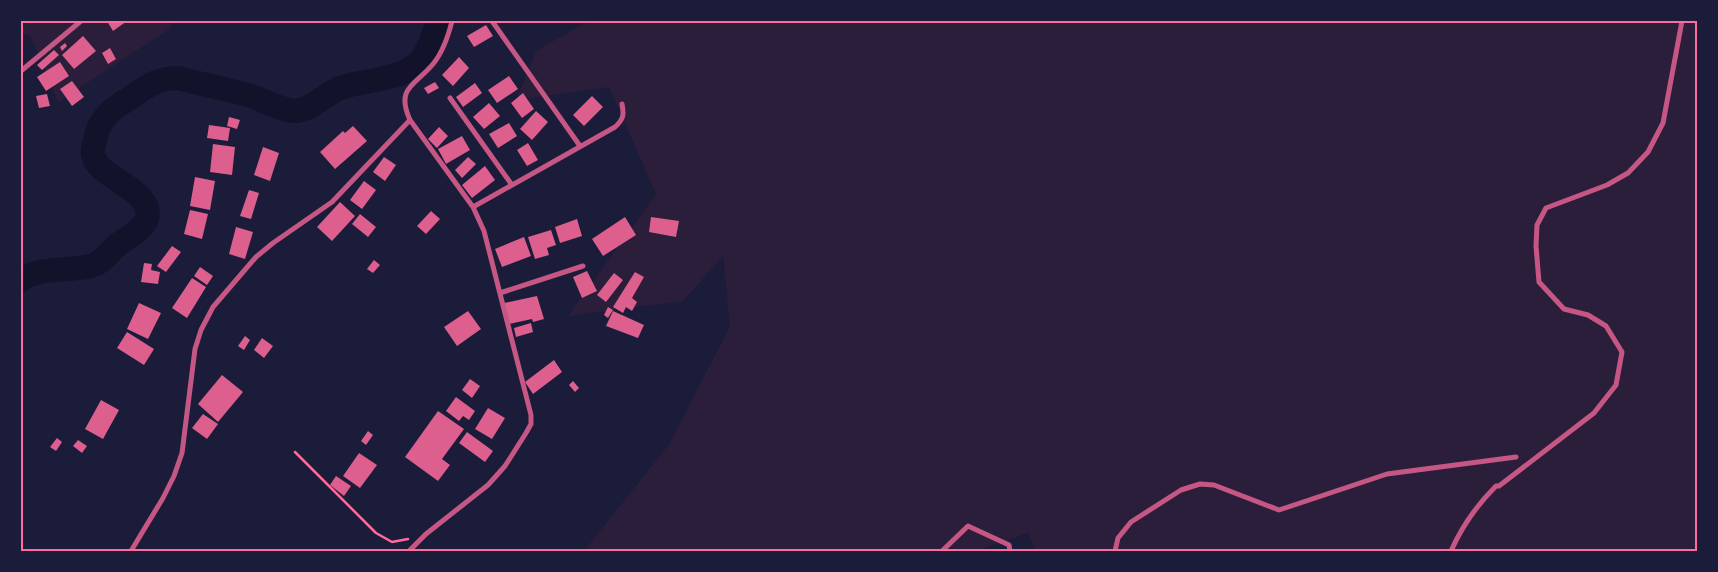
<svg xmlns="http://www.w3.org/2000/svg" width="1718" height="572" font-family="Barlow,sans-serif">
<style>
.green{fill:#2a1e3b}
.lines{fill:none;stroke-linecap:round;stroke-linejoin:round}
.river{stroke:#12122b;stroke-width:24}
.building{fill:#dd5f8e}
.path{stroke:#ff6b9d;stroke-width:2.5}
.minor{stroke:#c65784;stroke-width:5}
.neatline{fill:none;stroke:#ff6b9d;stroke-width:2}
</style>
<rect width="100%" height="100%" fill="#1b1b3a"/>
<path class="green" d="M 21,21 L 170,21 L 171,28 L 58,102 L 30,35 L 21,34 Z
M 588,21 L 1697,21 L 1697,551 L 1035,551 L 1028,533 L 977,551 L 584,551 L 670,443 L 730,326 L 723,256 L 683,301 L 568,316 L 656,194 L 609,87 L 516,100 L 536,51 Z"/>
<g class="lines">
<path class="river" d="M 21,280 C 38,267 70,271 91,266 C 105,262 109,251 120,243 C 128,238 141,230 146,221 C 158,192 101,179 94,158 C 91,152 94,146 95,140 C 99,118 112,109 130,98 C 146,87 157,78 178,78 C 201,84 225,89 248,95 C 262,99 282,111 296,111 C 312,110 325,94 340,88 C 364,79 408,81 424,56 C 430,46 434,32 439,21"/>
</g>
<path class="building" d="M 107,21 L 127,21 L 113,31 Z
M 486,25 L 493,36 L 474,47 L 467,36 Z
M 83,36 L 96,51 L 74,69 L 62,55 Z
M 65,43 L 67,46 L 62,51 L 60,47 Z
M 110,48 L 116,59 L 108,64 L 102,53 Z
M 54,50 L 59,55 L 42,70 L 37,65 Z
M 459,57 L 469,68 L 453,86 L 442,75 Z
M 60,62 L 69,76 L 46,91 L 37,77 Z
M 509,76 L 518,89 L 497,103 L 488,90 Z
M 72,81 L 84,97 L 72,106 L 60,89 Z
M 435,82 L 439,88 L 428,94 L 424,88 Z
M 475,83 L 482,93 L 463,107 L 456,97 Z
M 523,93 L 534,109 L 522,118 L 511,103 Z
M 47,94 L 50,106 L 39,108 L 36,96 Z
M 592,96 L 603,107 L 584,126 L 573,115 Z
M 489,103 L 500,116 L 484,129 L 473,117 Z
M 536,111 L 548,122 L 532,140 L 520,129 Z
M 229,117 L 240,120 L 237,129 L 227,126 Z
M 509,123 L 517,136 L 498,148 L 489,134 Z
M 209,125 L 230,128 L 228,141 L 207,138 Z
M 353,126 L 367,141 L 335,169 L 320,152 L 343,131 L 345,133 Z
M 439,127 L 448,136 L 437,148 L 428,139 Z
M 462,136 L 470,150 L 446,164 L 438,149 Z
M 528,143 L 538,160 L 527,166 L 517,150 Z
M 213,144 L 235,147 L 232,175 L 210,172 Z
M 263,147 L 279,153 L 270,181 L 254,175 Z
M 384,157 L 396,165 L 385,181 L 373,172 Z
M 468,157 L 476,164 L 462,178 L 455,170 Z
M 485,166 L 495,180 L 472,198 L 462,185 Z
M 195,177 L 215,181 L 210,210 L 190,206 Z
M 364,181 L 376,190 L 362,209 L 350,200 Z
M 249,190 L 259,193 L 251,219 L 240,216 Z
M 340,202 L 355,216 L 332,241 L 317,227 Z
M 190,210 L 208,214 L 202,239 L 184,234 Z
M 431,211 L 440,219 L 426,234 L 417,226 Z
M 360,214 L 376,227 L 368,237 L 352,224 Z
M 625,217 L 636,235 L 603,256 L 592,239 Z
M 651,217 L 679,221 L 676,237 L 649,232 Z
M 577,219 L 582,236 L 560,243 L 555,227 Z
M 236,227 L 253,232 L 245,259 L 229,254 Z
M 551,230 L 556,245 L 547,248 L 549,255 L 535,259 L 528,237 Z
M 524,237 L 531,256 L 502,267 L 495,249 Z
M 172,246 L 181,252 L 166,272 L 157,266 Z
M 374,260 L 380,265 L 373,273 L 367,269 Z
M 144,263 L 152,264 L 151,270 L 160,272 L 158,284 L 141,282 Z
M 200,267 L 213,276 L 207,285 L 194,276 Z
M 587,271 L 597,291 L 582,298 L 573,277 Z
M 635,272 L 644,277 L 632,298 L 637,302 L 632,311 L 626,307 L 623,313 L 613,307 Z
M 614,273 L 623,280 L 606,302 L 597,295 Z
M 192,278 L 206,287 L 187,318 L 172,308 Z
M 537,296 L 544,319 L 533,322 L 532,319 L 509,324 L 504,303 Z
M 139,303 L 161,313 L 148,339 L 127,329 Z
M 608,307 L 613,310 L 608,318 L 604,315 Z
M 468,311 L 481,329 L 457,346 L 444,327 Z
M 613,311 L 644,325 L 638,338 L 606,326 Z
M 531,323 L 533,332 L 516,337 L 514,328 Z
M 127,332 L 154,349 L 144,365 L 117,348 Z
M 245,336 L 250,340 L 244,350 L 238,346 Z
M 262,338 L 273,346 L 264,358 L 254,350 Z
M 554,360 L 562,372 L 533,394 L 525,382 Z
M 222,375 L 243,392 L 218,422 L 198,404 Z
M 470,379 L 480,386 L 472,398 L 462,390 Z
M 573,381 L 579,388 L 575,392 L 569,385 Z
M 456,397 L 475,411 L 469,420 L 463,416 L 459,421 L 446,411 Z
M 101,400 L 119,410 L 103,439 L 85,429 Z
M 488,408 L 505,418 L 492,439 L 475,429 Z
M 438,411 L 464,429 L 442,459 L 450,465 L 438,481 L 405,457 Z
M 203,414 L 218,424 L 207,439 L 192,428 Z
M 368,431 L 373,435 L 366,445 L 361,441 Z
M 467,432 L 493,451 L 485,462 L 459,443 Z
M 57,438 L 62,442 L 56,451 L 50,447 Z
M 78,440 L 87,446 L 82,453 L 73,446 Z
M 359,453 L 377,465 L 360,488 L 343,476 Z
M 336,476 L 351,486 L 344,496 L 330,485 Z"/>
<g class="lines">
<path class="path" d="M 295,452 L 376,533 L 392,542 L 408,539"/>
<path class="minor" d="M 492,21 L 580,146
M 21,71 L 81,21
M 450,98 L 512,185
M 473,207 L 615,127 C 624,119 624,114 622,104
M 500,293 L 583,266
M 131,551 L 163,498 L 174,476 L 182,453 L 195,349 L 201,330 L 213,307 L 256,257 L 273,243 L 332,202 L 410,120
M 409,551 L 426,534 L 488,485 L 505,466 L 526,433 L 531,424 L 531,415 L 484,231 L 473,207 L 410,120 C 395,87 416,85 433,64 C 443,52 448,37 452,21
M 942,551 L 968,526 L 1009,545 L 1010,551
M 1115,551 L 1118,538 L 1131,522 L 1181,490 L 1200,484 L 1214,485 L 1279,510 L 1387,474 L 1516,457
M 1451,551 C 1462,526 1477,505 1496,486 L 1499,486 L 1594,413 L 1616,385 L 1622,352 L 1606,326 L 1588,315 L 1564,309 L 1539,282 L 1536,246 L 1537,225 L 1546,208 L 1607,185 L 1628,173 L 1648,152 L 1663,123 L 1682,21"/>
</g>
<rect width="1718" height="572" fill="none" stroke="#1b1b3a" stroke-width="45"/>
<rect x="22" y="22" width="1674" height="528" class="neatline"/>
</svg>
